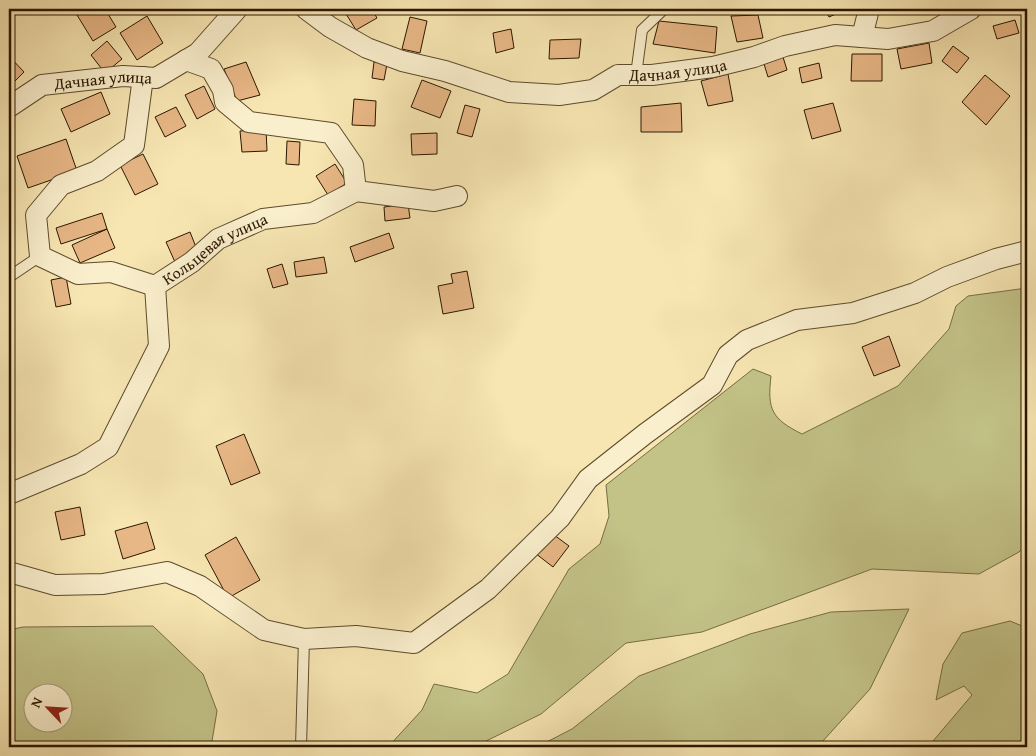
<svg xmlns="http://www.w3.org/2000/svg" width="1036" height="756" font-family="'Gentium Book Plus',serif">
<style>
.green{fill:#c3c388;stroke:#766d44;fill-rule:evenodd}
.building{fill:#e8b786;stroke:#2a1700}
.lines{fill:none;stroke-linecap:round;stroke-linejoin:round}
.service-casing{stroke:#5d4b2c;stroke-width:12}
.minor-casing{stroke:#5d4b2c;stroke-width:22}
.service{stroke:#faefcd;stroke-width:10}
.minor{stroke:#faefcd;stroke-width:20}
.labels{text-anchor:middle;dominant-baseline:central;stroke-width:5;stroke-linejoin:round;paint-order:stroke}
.street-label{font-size:16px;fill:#2a1700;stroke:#faefcd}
</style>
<rect width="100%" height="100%" fill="#f7e6b2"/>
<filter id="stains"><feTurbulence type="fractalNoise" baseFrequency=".004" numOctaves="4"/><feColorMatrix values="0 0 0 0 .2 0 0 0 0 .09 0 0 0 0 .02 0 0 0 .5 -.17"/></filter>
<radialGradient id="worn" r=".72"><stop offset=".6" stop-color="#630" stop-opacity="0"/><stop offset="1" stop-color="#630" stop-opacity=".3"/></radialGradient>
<path class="green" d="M 1027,288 L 1027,544 L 1019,552 L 979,574 L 872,569 L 702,632 L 626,643 L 541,714 L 474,747 L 388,747 L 422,710 L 434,684 L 477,693 L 508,674 L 569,569 L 600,544 L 609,516 L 606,485 L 753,369 L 771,376 C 767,410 772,419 802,434 L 898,386 L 949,329 L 956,306 L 968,296 Z
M 909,609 L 870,689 L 822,742 L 814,747 L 537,747 L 572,729 L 639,676 L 750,634 L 831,612 Z
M 1010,621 L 1027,628 L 1027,747 L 928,747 L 972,695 L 964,686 L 936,700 L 943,664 L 962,633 Z
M 153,626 L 203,674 L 217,711 L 211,747 L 9,747 L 9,630 L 23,627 ZM 32,694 L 62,694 L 62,724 L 32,724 Z"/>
<path class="building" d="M 88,9 L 105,9 L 116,27 L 93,41 L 77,15 Z
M 343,9 L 372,9 L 377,18 L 356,30 Z
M 825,9 L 847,9 L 829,17 Z
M 758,15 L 763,38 L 737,42 L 731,16 Z
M 147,16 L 163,43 L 137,60 L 120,33 Z
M 410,17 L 427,21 L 420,53 L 402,49 Z
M 1015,20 L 1019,33 L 997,39 L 993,26 Z
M 659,21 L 717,27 L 715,53 L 653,44 Z
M 511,29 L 514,48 L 496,53 L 493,33 Z
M 581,39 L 579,58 L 549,59 L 550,40 Z
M 107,41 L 122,59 L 105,73 L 91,55 Z
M 929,43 L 932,63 L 901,69 L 897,49 Z
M 953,46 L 969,58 L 957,73 L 942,61 Z
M 852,54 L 882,54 L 882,81 L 851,81 Z
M 9,56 L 24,72 L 9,87 Z
M 783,57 L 787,70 L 768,77 L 764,64 Z
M 246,62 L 260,95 L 237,101 L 224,69 Z
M 374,62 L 387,64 L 384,80 L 372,78 Z
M 819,63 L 822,78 L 802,83 L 799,68 Z
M 728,74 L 733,101 L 708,106 L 701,81 Z
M 985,75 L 1010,96 L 986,125 L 962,102 Z
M 422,80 L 451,91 L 440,118 L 411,107 Z
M 204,86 L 215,109 L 197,119 L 185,95 Z
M 101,92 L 110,114 L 71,132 L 61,109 Z
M 354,99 L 376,101 L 375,126 L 352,125 Z
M 681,103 L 682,132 L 641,132 L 641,107 Z
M 833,103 L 841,131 L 812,139 L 804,110 Z
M 465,105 L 480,109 L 472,137 L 457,133 Z
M 176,107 L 186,126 L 165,137 L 155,117 Z
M 266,129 L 267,151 L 242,152 L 240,131 Z
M 437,133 L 437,154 L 412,155 L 411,134 Z
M 66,139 L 77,171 L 28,188 L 17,156 Z
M 287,141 L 300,142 L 299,165 L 286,164 Z
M 143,154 L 158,184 L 135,195 L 120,165 Z
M 335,164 L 347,183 L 328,195 L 316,176 Z
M 408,204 L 410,218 L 385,221 L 384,207 Z
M 102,213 L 107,229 L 61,244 L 56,228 Z
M 107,229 L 115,248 L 80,263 L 72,245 Z
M 190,232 L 198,252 L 175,262 L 166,242 Z
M 389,233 L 394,248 L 355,262 L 350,247 Z
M 324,257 L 327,273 L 296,277 L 294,262 Z
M 282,264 L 288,284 L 273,288 L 267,269 Z
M 467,271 L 474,308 L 443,314 L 438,286 L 453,283 L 451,274 Z
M 66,277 L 71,304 L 56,307 L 51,280 Z
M 889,336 L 900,366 L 874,376 L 862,347 Z
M 244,434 L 260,473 L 231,485 L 216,446 Z
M 80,507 L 85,535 L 61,540 L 55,512 Z
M 147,522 L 155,549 L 123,559 L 115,531 Z
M 550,532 L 569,546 L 553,567 L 535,553 Z
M 236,537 L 260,580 L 228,598 L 205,555 Z"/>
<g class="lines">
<defs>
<path id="service" d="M 636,75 L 642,30 L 664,9
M 9,277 L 40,256
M 301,747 L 304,639"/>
<g id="minor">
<path id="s1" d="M 306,9 L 330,27 L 367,48 L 402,61 L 445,71 L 509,92 L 559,95 L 593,90 L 618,75 L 652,75 L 713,67 L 754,57 L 785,46 L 835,35 L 888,39 L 933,31 L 971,9"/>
<path d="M 862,37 L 869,9"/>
<path d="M 186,60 L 211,69 L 223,90 L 225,102 L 249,122 L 331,133 L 353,165 L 356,191 L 434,201 L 457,196"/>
<path d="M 143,77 L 134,145 L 97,171 L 61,185 L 36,215 L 40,256 L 78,274 L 111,272 L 155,286"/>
<path id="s2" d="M 9,107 L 42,85 L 123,76 L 156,78 L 198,53 L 237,9"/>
<path id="s3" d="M 155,286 L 192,262 L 218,239 L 263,219 L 313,213 L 356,191"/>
<path d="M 9,494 L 81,464 L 108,447 L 159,346 L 155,286"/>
<path d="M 9,572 L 55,585 L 103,584 L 167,572 L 200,586 L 264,630 L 304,639 L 356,636 L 414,643 L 488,589 L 560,518 L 588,479 L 645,434 L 712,385 L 728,355 L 747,340 L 797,320 L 853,313 L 915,293 L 947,277 L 996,259 L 1027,251"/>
</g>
</defs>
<use href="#service" class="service-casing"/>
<use href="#minor" class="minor-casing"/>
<use href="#service" class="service"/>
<use href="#minor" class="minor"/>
</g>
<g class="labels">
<g class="street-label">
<text stroke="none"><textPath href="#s1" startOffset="395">Дачная улица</textPath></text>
<text stroke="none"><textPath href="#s2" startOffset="101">Дачная улица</textPath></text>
<text stroke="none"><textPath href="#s3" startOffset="71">Кольцевая улица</textPath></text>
</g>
</g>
<rect width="1036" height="756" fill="none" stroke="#f7e6b2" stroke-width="30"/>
<rect x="10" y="10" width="1016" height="736" fill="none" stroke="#2a1700" stroke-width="2.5"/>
<rect x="15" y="15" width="1006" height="726" fill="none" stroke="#2a1700"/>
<g transform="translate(48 708) rotate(295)"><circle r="24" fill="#faefcd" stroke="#a7997b"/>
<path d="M0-4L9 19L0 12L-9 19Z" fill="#8f2418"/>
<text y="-8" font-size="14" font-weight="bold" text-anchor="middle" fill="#2a1700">N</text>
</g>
<rect width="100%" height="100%" filter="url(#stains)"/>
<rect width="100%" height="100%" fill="url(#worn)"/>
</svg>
